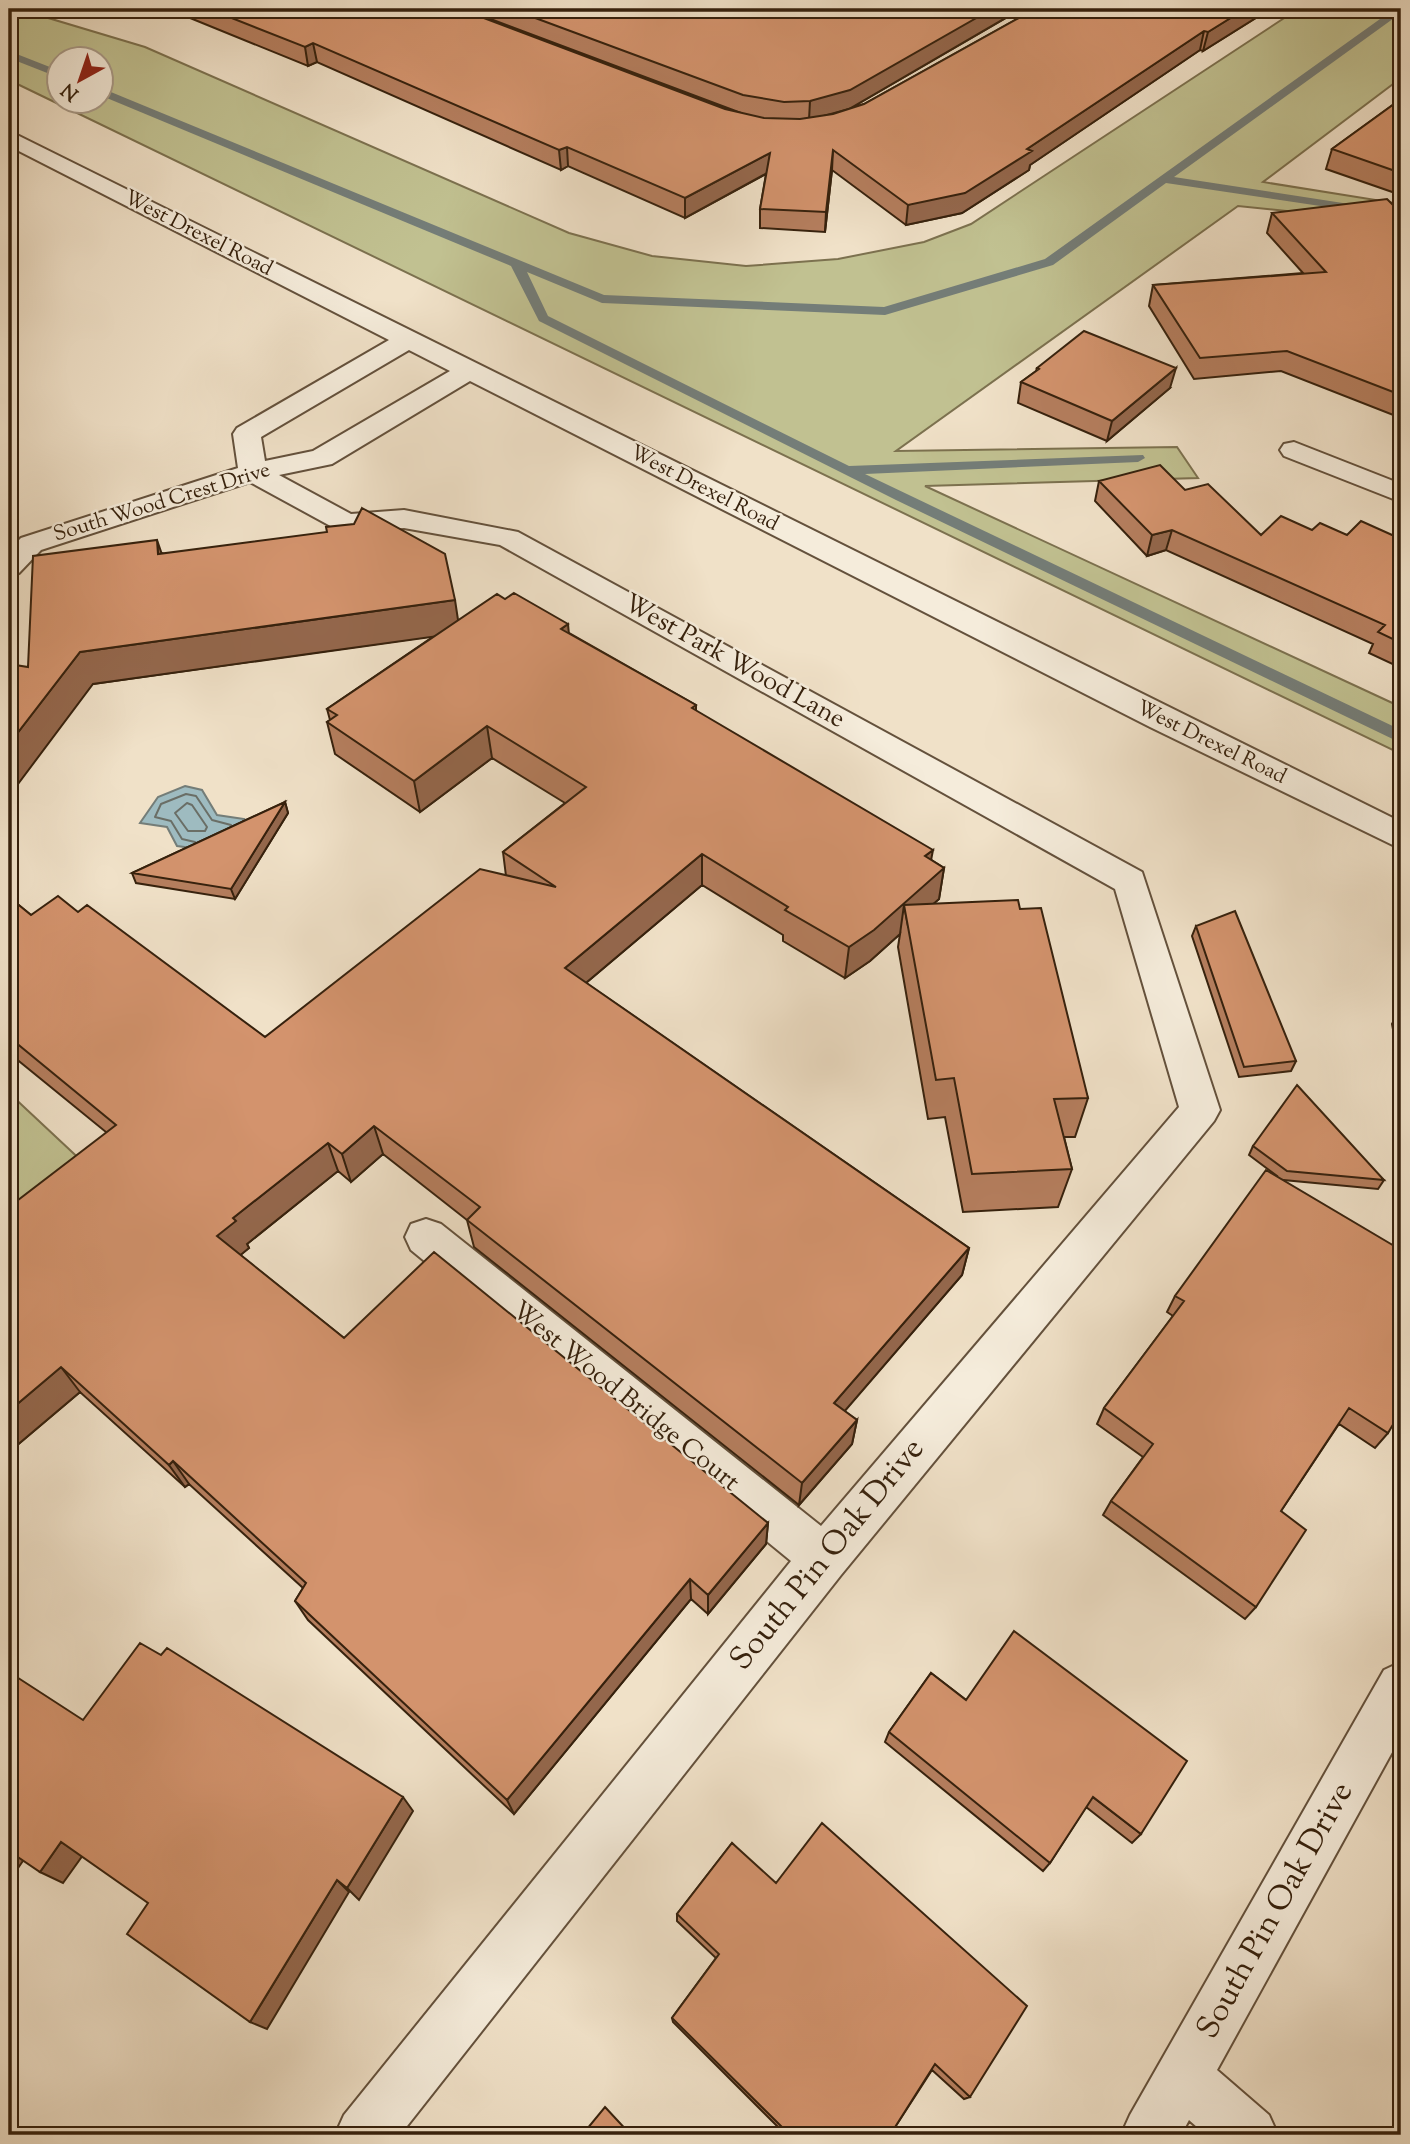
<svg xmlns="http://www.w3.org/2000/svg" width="1410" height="2144" font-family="'Sorts Mill Goudy',serif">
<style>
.green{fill:#c1c191;stroke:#7c714f;stroke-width:2;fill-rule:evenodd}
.water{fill:#9ebbc0;stroke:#747d78;stroke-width:2}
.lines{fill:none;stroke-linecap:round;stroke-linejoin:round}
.shore{stroke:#6a6e66;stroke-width:2}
.stream{fill:#747d78;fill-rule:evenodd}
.minor-casing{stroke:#64513c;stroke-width:4}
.minor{fill:#f5ecdb;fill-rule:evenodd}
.wall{fill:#b57e5e;stroke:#36210d;stroke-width:2}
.shaded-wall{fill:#94674c;stroke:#36210d;stroke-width:2}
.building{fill:#d3936d;stroke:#36210d;stroke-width:2}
.labels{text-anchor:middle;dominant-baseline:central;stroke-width:5;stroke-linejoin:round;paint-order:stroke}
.far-street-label{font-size:21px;fill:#36210d;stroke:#f5ecdb}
.street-label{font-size:26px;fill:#36210d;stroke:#f5ecdb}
.near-street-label{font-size:32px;fill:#36210d;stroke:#f5ecdb}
</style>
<rect width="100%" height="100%" fill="#f0e1c8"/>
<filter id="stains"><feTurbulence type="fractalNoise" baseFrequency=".00286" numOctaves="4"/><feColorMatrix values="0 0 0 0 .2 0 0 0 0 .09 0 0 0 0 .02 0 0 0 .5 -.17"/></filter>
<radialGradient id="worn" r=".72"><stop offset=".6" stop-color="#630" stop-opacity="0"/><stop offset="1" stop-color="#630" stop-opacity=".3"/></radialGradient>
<path class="green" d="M 9,9 L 65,9 L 45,17 L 145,47 L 569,233 L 652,256 L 746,266 L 838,259 L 924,242 L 971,224 L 1298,9 L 1401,9 L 1401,78 L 1263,182 L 1401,204 L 1401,223 L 1238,206 L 896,451 L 1177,447 L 1198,478 L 925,486 L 1401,707 L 1401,754 L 9,80 ZM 60,60 L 102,60 L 102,102 L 60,102 Z
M 9,1093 L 87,1166 L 9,1225 Z"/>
<path class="water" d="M 185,786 L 202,790 L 217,815 L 244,819 L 234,838 L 200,849 L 177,846 L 167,827 L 140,823 L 158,797 Z"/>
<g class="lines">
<path class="shore" d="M 187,803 L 192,805 L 207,827 L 205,831 L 188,831 L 175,813 Z
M 195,842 L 182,839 L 171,821 L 155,817 L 161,804 L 186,794 L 196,796 L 212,820 L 231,825"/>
<path class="stream" d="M 1394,9 L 1401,9 L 1401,13 L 1174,177 L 1401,212 L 1401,218 L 1166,183 L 1053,265 L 885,315 L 602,303 L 527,272 L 548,316 L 849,466 L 1143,455 L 1145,458 L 1138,462 L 865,474 L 1401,730 L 1401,743 L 896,500 L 539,321 L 511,266 L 102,96 L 102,89 L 106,90 L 604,295 L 884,307 L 1045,259 Z
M 9,51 L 60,71 L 60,78 L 9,58 Z"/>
<defs>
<path id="minor" d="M 9,131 L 1401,822 L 1401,849 L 1150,727 L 470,381 L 332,464 L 279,475 L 351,514 L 404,510 L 518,532 L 1142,872 L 1220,1110 L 1214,1121 L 841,1575 L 400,2135 L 335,2135 L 344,2115 L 791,1561 L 411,1250 L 405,1237 L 411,1224 L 426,1219 L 441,1224 L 821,1526 L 1179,1107 L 1115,889 L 500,545 L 404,528 L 346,532 L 336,529 L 250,482 L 41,550 L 19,573 L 9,576 L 9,550 L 21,538 L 238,468 L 233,434 L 237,428 L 389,340 L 9,146 ZM 409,350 L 450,371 L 313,451 L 265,461 L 261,437 Z
M 1294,442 L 1401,484 L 1401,502 L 1284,456 L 1280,450 L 1284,444 Z
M 1401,1662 L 1401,1736 L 1217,2070 L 1269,2115 L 1278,2135 L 1206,2135 L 1189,2120 L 1181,2135 L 1121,2135 L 1130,2115 L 1384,1670 Z"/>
</defs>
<use href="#minor" class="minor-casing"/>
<use href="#minor" class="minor"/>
</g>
<path class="wall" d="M 168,9 L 460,9 L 725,109 L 741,113 L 464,9 L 1021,9 L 849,109 L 824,116 L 833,114 L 864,104 L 1035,9 L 1270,9 L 1203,51 L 1200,50 L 1030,165 L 1029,170 L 962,213 L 906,225 L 832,170 L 825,232 L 760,228 L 760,209 L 766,174 L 685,218 L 568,166 L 561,170 L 317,62 L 308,66 Z
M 1401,99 L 1401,195 L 1326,169 L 1332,149 Z
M 1272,213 L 1401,213 L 1401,418 L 1281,371 L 1194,379 L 1149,306 L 1153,285 L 1303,273 L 1267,233 Z
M 1037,368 L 1170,388 L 1107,441 L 1018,403 L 1021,382 L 1036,371 Z
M 1099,481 L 1185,490 L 1261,535 L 1312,530 L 1347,535 L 1401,539 L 1401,668 L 1369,653 L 1373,644 L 1166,550 L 1147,556 L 1095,501 Z
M 161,553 L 458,620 L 569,633 L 696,705 L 696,711 L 944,868 L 939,899 L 933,904 L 1020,909 L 1088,1098 L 1075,1137 L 1064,1137 L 1072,1169 L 1058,1207 L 963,1212 L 945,1117 L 928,1119 L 898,947 L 900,934 L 870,961 L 845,978 L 783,941 L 783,935 L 702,885 L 586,983 L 969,1248 L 962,1275 L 844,1411 L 857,1420 L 852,1444 L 799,1505 L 474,1247 L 467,1220 L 383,1154 L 351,1182 L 338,1171 L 247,1244 L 249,1248 L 240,1255 L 344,1338 L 768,1523 L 766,1544 L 708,1614 L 691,1599 L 514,1814 L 308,1620 L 295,1601 L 303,1588 L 189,1484 L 185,1487 L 80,1392 L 9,1452 L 106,1132 L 9,1053 L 9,897 L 31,915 L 78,912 L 265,1037 L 506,876 L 503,852 L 565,803 L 492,758 L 420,812 L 335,754 L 327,722 L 330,720 L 327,709 L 434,636 L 93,684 Z
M 285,802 L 288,813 L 235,899 L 136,883 L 132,873 Z
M 1196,926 L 1296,1061 L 1291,1071 L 1239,1077 L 1192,936 Z
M 1401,1008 L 1401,1073 L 1392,1024 Z
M 1253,1146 L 1384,1180 L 1378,1189 L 1283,1180 L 1396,1359 L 1388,1433 L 1375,1448 L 1339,1424 L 1281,1511 L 1256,1607 L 1245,1619 L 1103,1515 L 1111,1501 L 1143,1457 L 1097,1424 L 1104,1408 L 1173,1316 L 1167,1312 L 1175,1296 L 1277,1176 L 1249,1155 Z
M 931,1673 L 1141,1834 L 1132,1843 L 1086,1807 L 1050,1863 L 1043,1871 L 885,1742 L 889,1732 Z
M 732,1843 L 970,2097 L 964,2099 L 932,2070 L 890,2135 L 786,2135 L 673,2022 L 672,2018 L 716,1958 L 677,1921 L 677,1914 Z"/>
<path class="shaded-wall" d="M 992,9 L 1021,9 L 849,109 L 809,120 L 810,101 Z
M 1245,9 L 1270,9 L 1203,51 L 1208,32 Z
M 1204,31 L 1200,50 L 1030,165 L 1029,170 L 962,213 L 906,225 L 908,205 L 1027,149 Z
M 313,43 L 317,62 L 308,66 L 305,47 Z
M 567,147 L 568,166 L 561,170 L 559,150 Z
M 833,150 L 832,170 L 825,232 L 826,212 Z
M 770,153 L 769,172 L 685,218 L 685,198 Z
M 1176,368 L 1170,388 L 1107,441 L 1112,421 Z
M 1172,530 L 1166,550 L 1147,556 L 1152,535 Z
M 157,540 L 168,572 L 158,554 Z
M 455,600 L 460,633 L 93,684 L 9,796 L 9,744 L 80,652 Z
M 568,624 L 571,656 L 561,629 Z
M 487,726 L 492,758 L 420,812 L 414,781 Z
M 285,802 L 288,813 L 235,899 L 231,889 Z
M 933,850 L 927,881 L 925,856 Z
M 702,854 L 702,885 L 568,998 L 565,968 Z
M 944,868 L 939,899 L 908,926 L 904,905 L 900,934 L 870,961 L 845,978 L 849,947 Z
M 374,1126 L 383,1154 L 351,1182 L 342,1154 Z
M 328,1143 L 338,1171 L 247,1244 L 249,1248 L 231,1263 L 217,1236 L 233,1218 Z
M 969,1248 L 962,1275 L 831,1427 L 834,1403 Z
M 61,1367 L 80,1392 L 9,1452 L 9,1411 Z
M 857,1420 L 852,1444 L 799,1505 L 802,1483 Z
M 173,1461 L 189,1484 L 185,1487 L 169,1465 Z
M 768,1523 L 766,1544 L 708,1614 L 708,1595 Z
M 690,1579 L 691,1599 L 514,1814 L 507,1800 Z
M 403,1797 L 413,1811 L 359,1900 L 347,1888 Z
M 61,1842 L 83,1855 L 63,1883 L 40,1872 Z
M 9,1850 L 25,1858 L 9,1881 Z
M 337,1880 L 349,1892 L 267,2029 L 250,2022 Z"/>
<path class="building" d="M 209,9 L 460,9 L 725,109 L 764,118 L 800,119 L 833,114 L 864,104 L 1035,9 L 1245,9 L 1208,32 L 1204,31 L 1027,149 L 1032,151 L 965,193 L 908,205 L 833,150 L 826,212 L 760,209 L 770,153 L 685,198 L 567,147 L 559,150 L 313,43 L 305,47 Z
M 511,9 L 992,9 L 850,90 L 810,101 L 784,102 L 743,95 Z
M 1401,99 L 1401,173 L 1332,149 Z
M 1387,199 L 1401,213 L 1401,395 L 1287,351 L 1200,358 L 1153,285 L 1326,272 L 1272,213 Z
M 1084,331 L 1176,368 L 1112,421 L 1021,382 L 1039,369 L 1037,368 Z
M 1160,465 L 1185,490 L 1208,484 L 1261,535 L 1281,516 L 1312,530 L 1320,523 L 1347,535 L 1361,521 L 1401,539 L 1401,643 L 1378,632 L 1385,625 L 1172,530 L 1152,535 L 1099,481 Z
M 362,508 L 445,554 L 455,600 L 80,652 L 9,744 L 9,664 L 28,667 L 33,556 L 157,540 L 158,554 L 327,532 L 326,527 L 354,524 Z
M 514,593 L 568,624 L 561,629 L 696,705 L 692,708 L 933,850 L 925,856 L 944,868 L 874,930 L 849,947 L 785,910 L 788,907 L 702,854 L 565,968 L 969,1248 L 834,1403 L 857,1420 L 802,1483 L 467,1220 L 480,1207 L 374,1126 L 342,1154 L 328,1143 L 233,1218 L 236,1221 L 217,1236 L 344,1338 L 434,1252 L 768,1523 L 708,1595 L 690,1579 L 507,1800 L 295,1601 L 306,1583 L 173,1461 L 169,1465 L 61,1367 L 9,1411 L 9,1207 L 116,1125 L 9,1037 L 9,897 L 31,915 L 58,896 L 78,912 L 87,905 L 265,1037 L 480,869 L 556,887 L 503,852 L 586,787 L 487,726 L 414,781 L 327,722 L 337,715 L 327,709 L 497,594 L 505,599 Z
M 285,802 L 231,889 L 132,873 Z
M 1018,900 L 1020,909 L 1041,908 L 1088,1098 L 1054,1099 L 1072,1169 L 972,1174 L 954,1078 L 936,1080 L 904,905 Z
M 1235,911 L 1296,1061 L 1244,1067 L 1196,926 Z
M 1297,1085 L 1384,1180 L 1287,1171 L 1253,1146 Z
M 1266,1170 L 1401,1250 L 1401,1351 L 1396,1359 L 1401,1362 L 1401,1411 L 1388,1433 L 1349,1408 L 1281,1511 L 1306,1530 L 1256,1607 L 1111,1501 L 1153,1444 L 1104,1408 L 1184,1301 L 1175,1296 Z
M 1014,1631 L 1187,1761 L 1141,1834 L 1093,1797 L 1050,1863 L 889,1732 L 931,1673 L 966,1700 Z
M 140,1643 L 161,1655 L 167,1648 L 403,1797 L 347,1888 L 337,1880 L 250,2022 L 127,1934 L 148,1903 L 61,1842 L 40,1872 L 9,1851 L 9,1672 L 83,1720 Z
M 822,1823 L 1027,2006 L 970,2097 L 935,2064 L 890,2135 L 790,2135 L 672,2018 L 719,1954 L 677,1914 L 732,1843 L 776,1883 Z
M 605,2107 L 631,2135 L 582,2135 Z"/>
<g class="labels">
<g class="far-street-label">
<text transform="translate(198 234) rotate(27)">West Drexel Road</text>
<text transform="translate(704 489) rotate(27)">West Drexel Road</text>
<text transform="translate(162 503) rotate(-17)">South Wood Crest Drive</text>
<text transform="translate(1211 743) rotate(26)">West Drexel Road</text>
</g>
<g class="street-label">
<text transform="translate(734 662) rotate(29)">West Park Wood Lane</text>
<text transform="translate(625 1397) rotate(39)">West Wood Bridge Court</text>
</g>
<g class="near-street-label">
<text transform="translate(828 1555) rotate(-51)">South Pin Oak Drive</text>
<text transform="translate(1276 1911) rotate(-61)">South Pin Oak Drive</text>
</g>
</g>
<rect width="1410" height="2144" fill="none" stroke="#f0e1c8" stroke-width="35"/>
<rect x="10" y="10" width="1389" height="2123" fill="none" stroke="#36210d" stroke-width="3.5"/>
<rect x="18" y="18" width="1375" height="2109" fill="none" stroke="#36210d" stroke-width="2"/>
<g transform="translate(80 80) rotate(220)"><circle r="33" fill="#f5ecdb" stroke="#a99b89" stroke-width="2"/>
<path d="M0-5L12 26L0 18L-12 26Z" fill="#8f2418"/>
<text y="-10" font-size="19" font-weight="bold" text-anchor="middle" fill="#36210d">N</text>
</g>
<rect width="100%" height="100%" filter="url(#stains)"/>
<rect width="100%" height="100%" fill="url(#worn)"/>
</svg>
